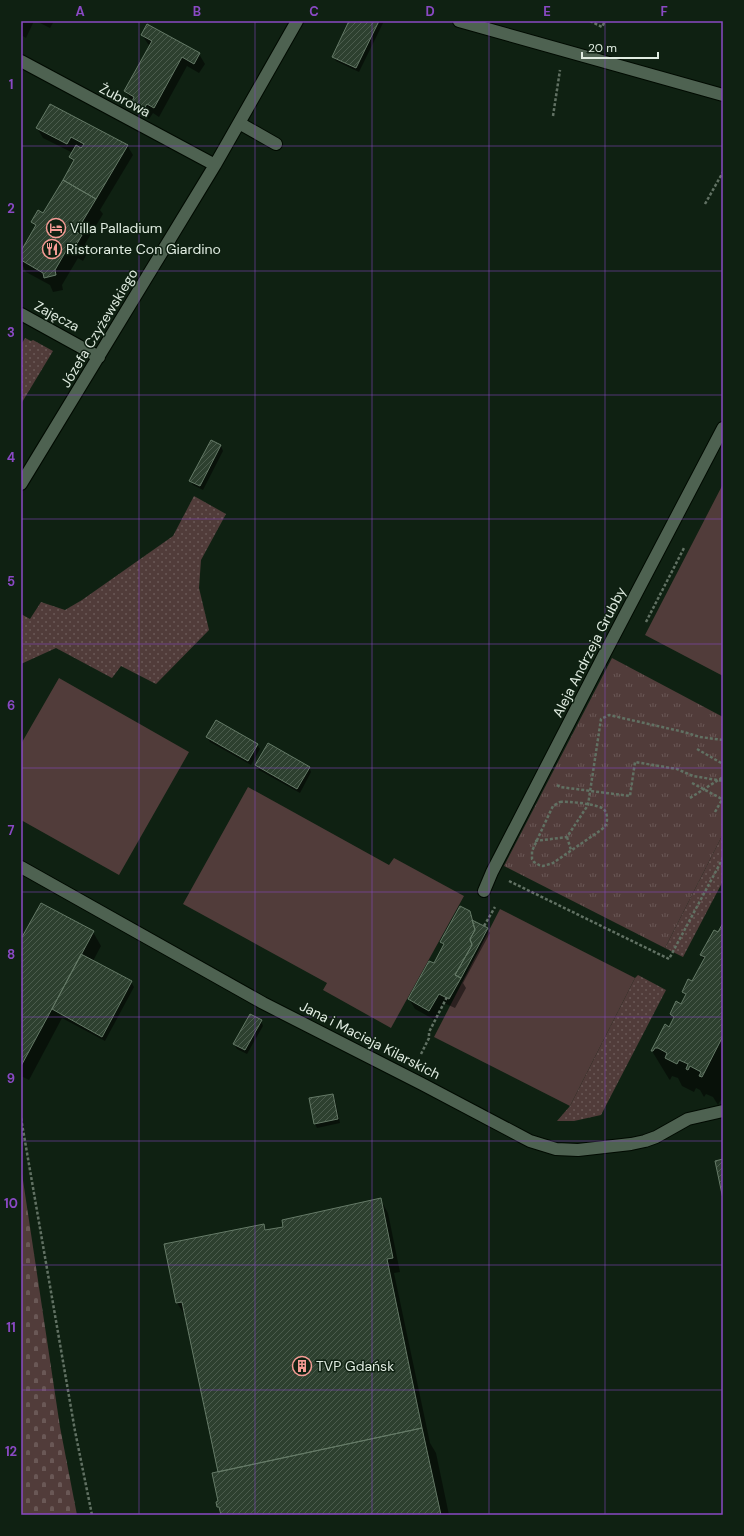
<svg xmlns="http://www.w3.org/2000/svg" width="744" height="1536" font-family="'DM Sans',sans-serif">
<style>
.grass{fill:url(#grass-dots)}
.cemetery{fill:url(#cemetery-stones)}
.park{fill:url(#park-tufts)}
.pitch{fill:#513c3a}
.shadow{fill:#0007}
.building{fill:url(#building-hatch);stroke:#657a67}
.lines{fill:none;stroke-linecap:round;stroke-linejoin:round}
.minor-casing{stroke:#000a01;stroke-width:14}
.path{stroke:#617163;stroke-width:2.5;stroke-dasharray:3 2;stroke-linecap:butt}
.minor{stroke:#4e6251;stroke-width:12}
.grid{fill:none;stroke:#8a49c4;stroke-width:1;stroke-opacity:0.55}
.labels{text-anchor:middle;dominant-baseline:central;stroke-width:3;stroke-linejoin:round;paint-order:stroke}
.street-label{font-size:14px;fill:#e0ece1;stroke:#0f2112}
.poi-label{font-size:14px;fill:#e0ece1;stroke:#0f2112;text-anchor:start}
.neatline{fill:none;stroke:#8a49c4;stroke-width:1.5}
.grid-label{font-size:13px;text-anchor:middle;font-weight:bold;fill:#8a49c4}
</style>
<defs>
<pattern id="grass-dots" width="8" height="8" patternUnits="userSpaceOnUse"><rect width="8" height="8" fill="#513c3a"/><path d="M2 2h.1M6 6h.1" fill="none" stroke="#6a5856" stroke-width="1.8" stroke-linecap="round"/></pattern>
<pattern id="cemetery-stones" width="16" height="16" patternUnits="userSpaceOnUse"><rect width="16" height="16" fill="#513c3a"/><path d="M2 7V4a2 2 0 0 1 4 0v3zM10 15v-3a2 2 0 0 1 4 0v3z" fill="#6a5856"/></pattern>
<pattern id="park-tufts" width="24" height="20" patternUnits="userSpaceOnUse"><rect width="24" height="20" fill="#513c3a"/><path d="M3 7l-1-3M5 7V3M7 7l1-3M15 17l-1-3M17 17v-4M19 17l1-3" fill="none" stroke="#6a5856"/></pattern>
<pattern id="building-hatch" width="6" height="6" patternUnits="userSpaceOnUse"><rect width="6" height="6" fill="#2d402f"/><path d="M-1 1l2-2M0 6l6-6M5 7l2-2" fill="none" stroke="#4b5c4d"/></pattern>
</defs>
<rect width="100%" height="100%" fill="#0f2112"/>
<path class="grass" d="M 25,338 L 31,341 L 33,340 L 53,351 L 21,404 L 21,345 Z
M 194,496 L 226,514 L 201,560 L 199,588 L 209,630 L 156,684 L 121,666 L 112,678 L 56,648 L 21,664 L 21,614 L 30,619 L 41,602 L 65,610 L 82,600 L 173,536 Z
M 723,834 L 723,881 L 683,957 L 665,948 Z
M 638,975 L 666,990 L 601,1115 L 574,1121 L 557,1121 L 570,1106 L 635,978 Z"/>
<path class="cemetery" d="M 21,1167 L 60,1427 L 77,1515 L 21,1515 Z"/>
<path class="park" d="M 612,658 L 723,717 L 723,834 L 665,948 L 504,866 Z"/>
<path class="pitch" d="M 723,484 L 723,676 L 645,635 Z
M 59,678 L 189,752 L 119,875 L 21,820 L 21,744 Z
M 248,787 L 389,865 L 394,858 L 464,896 L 391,1028 L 323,990 L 327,983 L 183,904 Z
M 500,909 L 635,978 L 570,1106 L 434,1037 Z"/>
<path class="shadow" d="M 21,21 L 34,21 L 26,38 L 21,35 Z
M 36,21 L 54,21 L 50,28 Z
M 351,21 L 384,21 L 359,72 L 336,61 L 333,57 Z
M 142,35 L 199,54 L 205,64 L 199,73 L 187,66 L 159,117 L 153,113 L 149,119 L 137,113 L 132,104 L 133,102 L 125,91 L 150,46 L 148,44 Z
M 37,128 L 127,145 L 133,155 L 100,210 L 103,214 L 85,244 L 89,250 L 83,261 L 78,258 L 62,285 L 63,290 L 53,292 L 50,285 L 26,272 L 21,262 L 21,253 L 36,227 L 32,222 L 43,214 L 74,163 L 70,157 L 73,153 L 43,138 Z
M 211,441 L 221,446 L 223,451 L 203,490 L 193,485 L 190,481 Z
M 207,737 L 257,745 L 260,749 L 251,765 L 210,742 Z
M 256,765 L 309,767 L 311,772 L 300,793 L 259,770 Z
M 469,912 L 475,922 L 487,929 L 490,933 L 463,983 L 466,988 L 455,1008 L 444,1003 L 435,1020 L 415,1009 L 409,999 L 434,964 L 444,947 L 441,942 Z
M 723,925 L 723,1096 L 718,1105 L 713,1097 L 706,1094 L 704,1097 L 700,1090 L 696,1088 L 694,1092 L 682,1086 L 678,1078 L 672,1076 L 670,1080 L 669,1079 L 652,1051 L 669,1028 L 674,1019 L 671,1014 L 681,1005 L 686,997 L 683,992 L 693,983 L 704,960 L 701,955 L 719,933 Z
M 93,932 L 101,946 L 93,961 L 131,982 L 134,987 L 105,1041 L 62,1018 L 29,1080 L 21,1076 L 21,938 Z
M 261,1021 L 263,1026 L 247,1054 L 237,1049 L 234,1044 Z
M 333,1095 L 335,1099 L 340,1123 L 317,1128 L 315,1124 Z
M 380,1199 L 388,1213 L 400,1272 L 394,1273 L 430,1443 L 436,1453 L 449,1515 L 222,1515 L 218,1507 L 219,1472 L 186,1317 L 177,1303 L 165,1245 L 264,1225 L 267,1231 L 284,1227 Z"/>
<path class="building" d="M 349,21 L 379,21 L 356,68 L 332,57 Z
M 147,24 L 200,53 L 194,64 L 182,57 L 154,108 L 147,104 L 143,110 L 131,104 L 134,97 L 124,91 L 152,41 L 141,35 Z
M 50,104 L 128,145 L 96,199 L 63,180 L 74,160 L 69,157 L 76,145 L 81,148 L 84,144 L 71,137 L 67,144 L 36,128 Z
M 63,180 L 96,199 L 76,232 L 82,235 L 75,247 L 70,244 L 55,270 L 56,275 L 44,278 L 43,273 L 21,260 L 21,251 L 36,225 L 31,222 L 38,210 L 43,213 Z
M 211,440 L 221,445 L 200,486 L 189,481 Z
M 216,720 L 258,744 L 248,761 L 206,737 Z
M 268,743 L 310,767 L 297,789 L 255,765 Z
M 41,903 L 94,931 L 21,1066 L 21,937 L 22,937 Z
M 460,906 L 470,911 L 475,930 L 470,939 L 472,945 L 455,975 L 461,978 L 449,999 L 439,994 L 429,1011 L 408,999 L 429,961 L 434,963 L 444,944 L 440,942 Z
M 472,920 L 488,928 L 461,978 L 455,975 L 472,945 L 470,939 L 475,930 Z
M 723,923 L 723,1036 L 702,1077 L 699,1076 L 701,1072 L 690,1066 L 688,1070 L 686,1069 L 688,1064 L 679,1060 L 677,1064 L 665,1058 L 667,1053 L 658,1048 L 655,1048 L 653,1051 L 651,1051 L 665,1024 L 669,1027 L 674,1017 L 670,1014 L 676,1001 L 681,1004 L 686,994 L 682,992 L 688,979 L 692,981 L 705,957 L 700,955 L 714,930 L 718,932 Z
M 81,954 L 132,981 L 102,1037 L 52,1009 Z
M 250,1014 L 262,1020 L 245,1050 L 233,1044 Z
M 333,1094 L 338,1119 L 314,1124 L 309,1098 Z
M 723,1159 L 723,1199 L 715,1161 Z
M 381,1198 L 393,1258 L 387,1259 L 422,1428 L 218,1472 L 182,1302 L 176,1303 L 164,1244 L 264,1224 L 265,1230 L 283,1227 L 282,1220 Z
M 422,1428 L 441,1515 L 221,1515 L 219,1507 L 217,1507 L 216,1502 L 218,1501 L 212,1473 Z"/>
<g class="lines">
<defs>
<path id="minor" d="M 459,21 L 723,95
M 21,61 L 215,165
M 239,123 L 276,144
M 21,314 L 99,357
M 21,484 L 215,165 L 297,21
M 21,867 L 263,1003 L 422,1084 L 530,1141 L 556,1149 L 578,1150 L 631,1144 L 645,1141 L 656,1137 L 688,1119 L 723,1111
M 484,891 L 492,872 L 605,653 L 723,428"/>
</defs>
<use href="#minor" class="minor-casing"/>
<path class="path" d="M 590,21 L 602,27 L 605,21
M 553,116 L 560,70
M 705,204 L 723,172
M 646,622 L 684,548
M 697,749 L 723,764
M 692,783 L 722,799
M 557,785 L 560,787 L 630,796 L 635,762 L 677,769 L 693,776 L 723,781
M 690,798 L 723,777
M 560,802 C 569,801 594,804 602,808 C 606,810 607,815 607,819 C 607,824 605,827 601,830 L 553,863 L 543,866 L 539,865 L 534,862 L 532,859 L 532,851 L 551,810 L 553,806 Z
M 715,812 L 723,798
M 567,837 L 571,850
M 535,841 L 567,837 L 588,805 L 601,719 L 609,715 L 684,732 L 700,737 L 723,740
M 509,881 L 669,959 L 723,858
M 484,926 L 495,907
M 421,1054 L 429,1038 L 429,1032 L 447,997
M 21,1118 L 75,1431 L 92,1515"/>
<use href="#minor" class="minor"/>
</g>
<path class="grid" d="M 139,21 L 139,1515M 255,21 L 255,1515M 372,21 L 372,1515M 489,21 L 489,1515M 605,21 L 605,1515M 21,146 L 723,146M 21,271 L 723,271M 21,395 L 723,395M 21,519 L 723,519M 21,644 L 723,644M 21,768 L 723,768M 21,892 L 723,892M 21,1017 L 723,1017M 21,1141 L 723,1141M 21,1265 L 723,1265M 21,1390 L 723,1390"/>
<defs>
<symbol id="hotel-ring" viewBox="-11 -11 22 22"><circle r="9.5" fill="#0f2112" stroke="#f59c95" stroke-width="1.5"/><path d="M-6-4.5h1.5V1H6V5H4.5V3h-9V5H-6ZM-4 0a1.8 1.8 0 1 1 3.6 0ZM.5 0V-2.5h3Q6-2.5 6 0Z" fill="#f59c95"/></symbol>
<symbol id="restaurant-ring" viewBox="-11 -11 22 22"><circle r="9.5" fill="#0f2112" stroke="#f59c95" stroke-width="1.5"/><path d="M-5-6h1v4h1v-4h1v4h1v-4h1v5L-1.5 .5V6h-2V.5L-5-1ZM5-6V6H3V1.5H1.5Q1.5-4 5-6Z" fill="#f59c95"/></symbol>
<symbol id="building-ring" viewBox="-11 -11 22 22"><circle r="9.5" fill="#0f2112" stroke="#f59c95" stroke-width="1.5"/><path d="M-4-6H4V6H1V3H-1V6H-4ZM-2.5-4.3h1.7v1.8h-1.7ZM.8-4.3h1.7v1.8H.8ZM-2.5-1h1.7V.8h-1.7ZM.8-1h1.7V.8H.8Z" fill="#f59c95"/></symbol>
</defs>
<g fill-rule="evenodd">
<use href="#hotel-ring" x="45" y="217" width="22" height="22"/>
<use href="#restaurant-ring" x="41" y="238" width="22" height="22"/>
<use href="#building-ring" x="291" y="1355" width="22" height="22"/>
</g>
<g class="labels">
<g class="street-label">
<text transform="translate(125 100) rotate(28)">Żubrowa</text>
<text transform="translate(57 316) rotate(28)">Zajęcza</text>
<text transform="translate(99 328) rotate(-59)">Józefa Czyżewskiego</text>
<text transform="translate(589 652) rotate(-63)">Aleja Andrzeja Grubby</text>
<text transform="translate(370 1040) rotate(27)">Jana i Macieja Kilarskich</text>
</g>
<g class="poi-label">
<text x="70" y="228">Villa Palladium</text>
<text x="66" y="249">Ristorante Con Giardino</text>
<text x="316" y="1366">TVP Gdańsk</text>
</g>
</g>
<rect width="744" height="1536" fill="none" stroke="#0f2112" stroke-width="44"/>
<path d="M582 52v6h76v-6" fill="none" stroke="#e0ece1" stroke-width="2"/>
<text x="588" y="52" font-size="12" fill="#e0ece1" stroke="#0f2112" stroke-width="3" paint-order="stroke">20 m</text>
<rect x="22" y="22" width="700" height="1492" class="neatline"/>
<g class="grid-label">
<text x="80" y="16">A</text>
<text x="197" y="16">B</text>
<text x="314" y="16">C</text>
<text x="430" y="16">D</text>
<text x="547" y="16">E</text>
<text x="664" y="16">F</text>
<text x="11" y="89">1</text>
<text x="11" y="213">2</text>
<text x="11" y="337">3</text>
<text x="11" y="462">4</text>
<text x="11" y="586">5</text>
<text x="11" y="710">6</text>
<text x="11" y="835">7</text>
<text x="11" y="959">8</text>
<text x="11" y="1083">9</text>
<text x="11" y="1208">10</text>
<text x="11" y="1332">11</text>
<text x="11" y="1456">12</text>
</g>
</svg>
